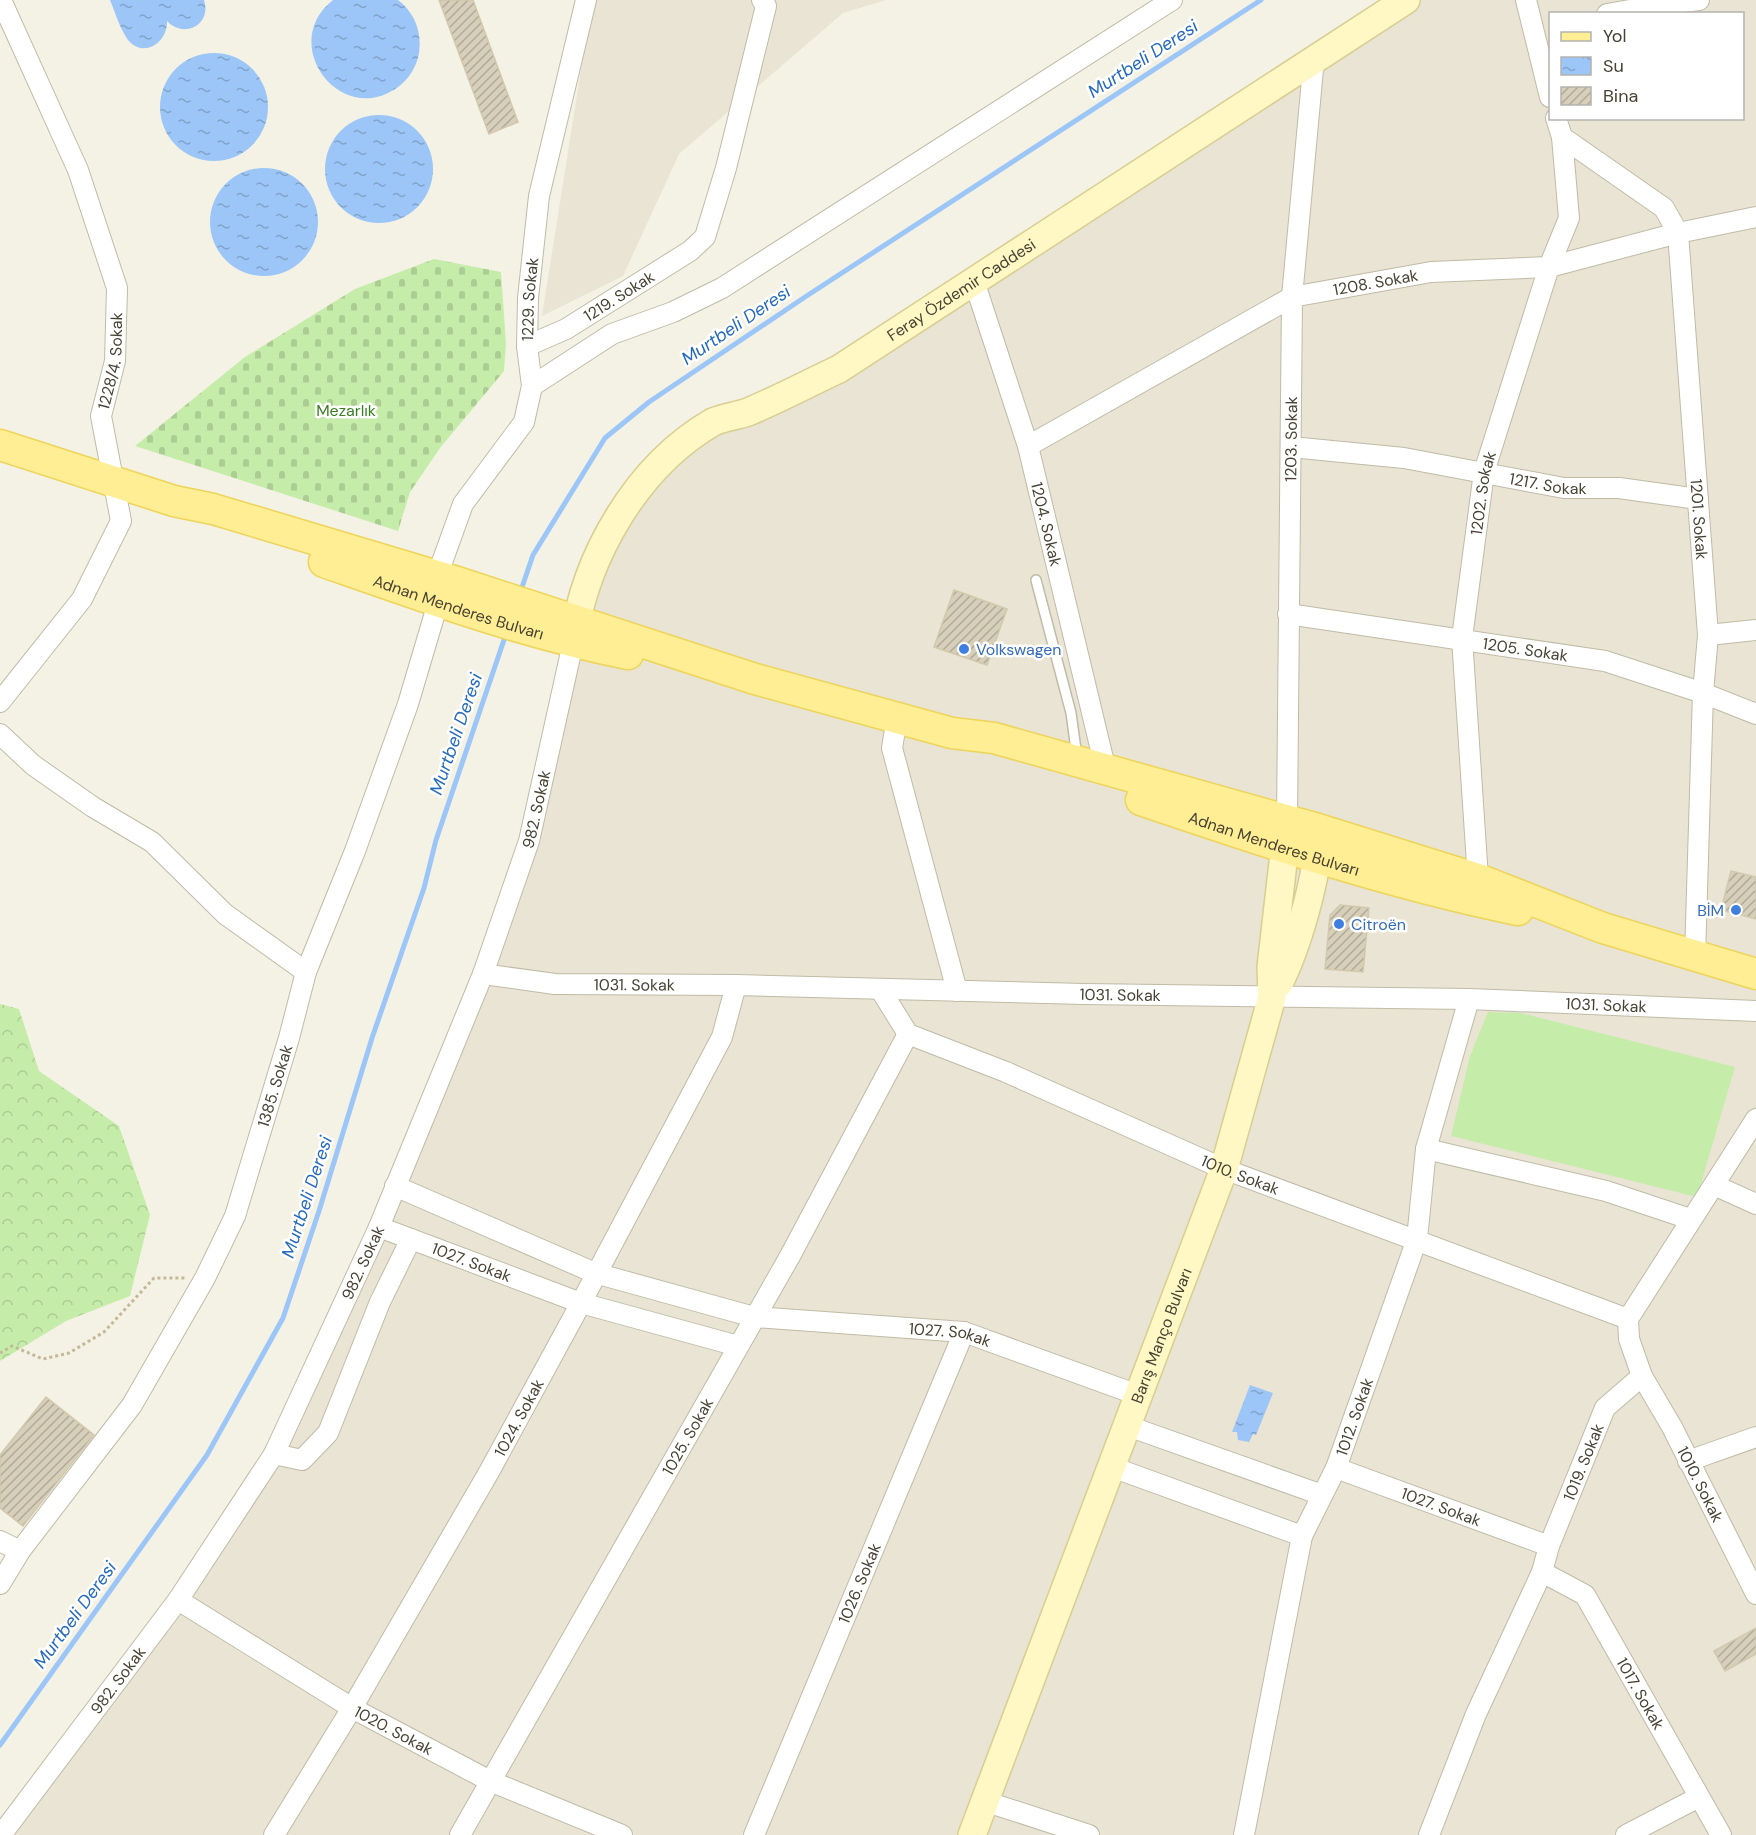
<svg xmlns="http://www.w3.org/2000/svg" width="1756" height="1835" font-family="'DM Sans',sans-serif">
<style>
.residential{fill:#e9e4d3;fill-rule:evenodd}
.forest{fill:url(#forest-crowns)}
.cemetery{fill:url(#cemetery-stones)}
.pitch{fill:#c6ecaa}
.water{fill:url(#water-ripples)}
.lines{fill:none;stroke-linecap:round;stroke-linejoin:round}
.stream{stroke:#9cc6f7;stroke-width:5}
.building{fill:url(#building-hatch);stroke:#d2c8ac;stroke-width:1.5}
.lane-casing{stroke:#c0bba7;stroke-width:12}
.street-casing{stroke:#c0bba7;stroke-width:22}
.secondary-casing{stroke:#d8ce91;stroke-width:30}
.primary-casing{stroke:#eed459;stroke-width:33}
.path{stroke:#c4b997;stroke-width:3;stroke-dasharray:3 3;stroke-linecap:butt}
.lane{stroke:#fff;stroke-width:9}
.street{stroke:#fff;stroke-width:20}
.secondary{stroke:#fff8c4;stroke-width:27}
.primary{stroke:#ffee93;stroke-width:30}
.shop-dot{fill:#3f7fe0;stroke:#fff;stroke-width:2}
.labels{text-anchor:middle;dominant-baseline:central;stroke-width:5;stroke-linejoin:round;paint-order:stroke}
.street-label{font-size:16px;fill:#474234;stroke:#fff}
.park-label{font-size:16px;fill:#3a7e22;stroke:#fff}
.shop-label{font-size:16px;fill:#366cbe;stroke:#fff;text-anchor:start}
.water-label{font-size:18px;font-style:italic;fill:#2469bd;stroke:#fff}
</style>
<defs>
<pattern id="forest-crowns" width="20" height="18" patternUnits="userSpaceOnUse" patternTransform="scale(1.5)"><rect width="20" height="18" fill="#c6ecaa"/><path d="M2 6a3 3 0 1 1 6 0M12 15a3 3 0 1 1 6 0" fill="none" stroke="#abcc93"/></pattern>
<pattern id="cemetery-stones" width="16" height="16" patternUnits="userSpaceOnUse" patternTransform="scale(1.5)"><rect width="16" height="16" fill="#c6ecaa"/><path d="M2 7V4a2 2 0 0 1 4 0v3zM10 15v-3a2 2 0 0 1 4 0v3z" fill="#abcc93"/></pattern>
<pattern id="water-ripples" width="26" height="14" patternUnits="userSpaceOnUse" patternTransform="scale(1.5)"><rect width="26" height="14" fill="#9cc6f7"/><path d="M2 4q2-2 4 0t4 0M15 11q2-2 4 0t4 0" fill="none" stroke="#81a2c9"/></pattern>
<pattern id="building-hatch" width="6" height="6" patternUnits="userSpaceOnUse" patternTransform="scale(1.5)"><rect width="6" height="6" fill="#d7cfba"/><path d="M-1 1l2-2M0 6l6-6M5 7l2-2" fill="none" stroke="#b0aa98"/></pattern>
</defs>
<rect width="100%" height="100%" fill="#f4f2e5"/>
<path class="residential" d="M 592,0 L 886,0 L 843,13 L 679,154 L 623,276 L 542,316 Z
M 1406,0 L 1756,0 L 1756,1835 L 1,1835 L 274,1454 L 483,974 L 609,557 L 664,459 L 746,413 ZM 1550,14 L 1742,14 L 1742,118 L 1550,118 Z"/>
<path class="forest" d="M 0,1004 L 19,1009 L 39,1071 L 119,1126 L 150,1215 L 130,1296 L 66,1321 L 0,1361 Z"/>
<path class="cemetery" d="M 434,259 L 501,272 L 506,344 L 504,371 L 440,448 L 410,492 L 398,531 L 135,446 L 245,357 L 355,289 Z"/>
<path class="pitch" d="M 1488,1012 L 1521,1013 L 1735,1067 L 1697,1197 L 1451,1136 L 1470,1056 Z"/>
<path class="water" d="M 110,0 L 204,0 C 212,25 184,39 167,21 C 168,42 144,59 128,40 C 120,29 115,12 110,0 Z
M 333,0 L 398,0 C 415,13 422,32 419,53 C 417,66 409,79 398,87 C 341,129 277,44 333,0 Z
M160 107a54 54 0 1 1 108 0a54 54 0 1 1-108 0Z
M325 169a54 54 0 1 1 108 0a54 54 0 1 1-108 0Z
M210 222a54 54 0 1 1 108 0a54 54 0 1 1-108 0Z
M 1250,1385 L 1273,1393 L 1256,1435 L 1253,1434 L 1249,1442 L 1238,1440 L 1237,1432 L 1232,1432 Z"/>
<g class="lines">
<path class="stream" d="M 520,593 L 533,555 L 605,438 L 649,402 L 805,297 L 1261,0
M 0,1745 L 207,1455 L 283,1318 L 319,1211 L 372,1038 L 424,888 L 436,840 L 506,634"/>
</g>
<path class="building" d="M 439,0 L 473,0 L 518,122 L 489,134 Z
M 954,590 L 1007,609 L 987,665 L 934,647 Z
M 1731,871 L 1756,877 L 1756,919 L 1721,910 Z
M 1340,905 L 1369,908 L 1363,972 L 1325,969 L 1330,915 Z
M 46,1397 L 94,1435 L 23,1526 L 0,1508 L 0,1455 Z
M 1756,1628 L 1756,1654 L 1725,1671 L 1714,1651 Z"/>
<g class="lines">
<defs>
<path id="lane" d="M 1036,580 L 1071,713 L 1077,757"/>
<g id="street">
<path d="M 1526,0 L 1550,97"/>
<path d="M 1659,5 L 1699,0"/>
<path d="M 1607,14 L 1659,5 L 1668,0"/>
<path id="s1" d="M 1562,137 L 1664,208 L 1678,233 L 1708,635 L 1703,693 L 1695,957"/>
<path id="s2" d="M 974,281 L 1028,446 L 1106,771"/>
<path id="s3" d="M 527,346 L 566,329 L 690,251 L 705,237 L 726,168 L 766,6 L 762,0"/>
<path d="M 532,386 L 612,334 L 673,312 L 722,288 L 1172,0"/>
<path id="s4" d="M 1028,446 L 1292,297 L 1431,272 L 1549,267 L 1678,233 L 1756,217"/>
<path id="s5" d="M 1291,447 L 1404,458 L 1564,488 L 1619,488 L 1698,499"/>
<path id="s6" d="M 1288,614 L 1605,661 L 1703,693 L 1756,714"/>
<path d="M 1708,635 L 1756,630"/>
<path id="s7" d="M 0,702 L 82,599 L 121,521 L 101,416 L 115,361 L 117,288 L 78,170 L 1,0"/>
<path d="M 897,718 L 892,748 L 957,991"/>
<path d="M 0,734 L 33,765 L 93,807 L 152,842 L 225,914 L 306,972"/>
<path id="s8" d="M 1287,821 L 1292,297 L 1314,58"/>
<path id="s9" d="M 1478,879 L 1462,638 L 1484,472 L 1549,267 L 1569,218 L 1562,137 L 1556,118"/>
<path id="s10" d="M 483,974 L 555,984 L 736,985 L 1084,994 L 1469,999 L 1756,1011"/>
<path id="s11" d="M 880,989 L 908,1034 L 1006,1072 L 1224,1169 L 1628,1319"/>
<path d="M 1426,1149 L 1606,1191 L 1690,1219"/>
<path id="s12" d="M 395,1186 L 595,1273 L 754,1317 L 964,1332 L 1138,1395"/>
<path d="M 1716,1186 L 1756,1204"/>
<path id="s13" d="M 379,1227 L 581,1303 L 738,1346"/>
<path id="s14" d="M 1642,1376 L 1672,1427 L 1756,1594"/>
<path d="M 1128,1426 L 1322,1495"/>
<path d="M 274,1454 L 302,1460 L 328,1433 L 380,1302 L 411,1239"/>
<path d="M 1688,1461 L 1756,1437"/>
<path d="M 1112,1467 L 1302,1536"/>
<path id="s15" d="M 1336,1468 L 1549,1546"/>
<path d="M 0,1541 L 20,1551"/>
<path id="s16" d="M 1542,1572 L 1585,1595 L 1721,1835"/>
<path id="s17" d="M 0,1584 L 20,1551 L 132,1405 L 205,1278 L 235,1216 L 289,1038 L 306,972 L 355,851 L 408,704 L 438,603 L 437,576 L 463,504 L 524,422 L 532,386 L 527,346 L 528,298 L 539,196 L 586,0"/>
<path id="s18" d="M 178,1600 L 352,1708 L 490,1781 L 622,1835"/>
<path d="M 984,1801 L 1089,1835"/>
<path id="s19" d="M 1,1835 L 178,1600 L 274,1454 L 379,1227 L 483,974 L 529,841 L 573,643"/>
<path id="s20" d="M 274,1835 L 352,1708 L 489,1472 L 581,1303 L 722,1037 L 736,985"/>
<path id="s21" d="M 460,1835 L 790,1256 L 908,1034"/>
<path id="s22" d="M 754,1835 L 964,1332"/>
<path id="s23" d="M 1244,1835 L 1302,1536 L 1336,1468 L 1417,1239 L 1426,1149 L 1469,999"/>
<path id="s24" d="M 1429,1835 L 1476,1714 L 1542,1572 L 1549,1546 L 1605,1408 L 1642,1376 L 1629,1339 L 1628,1319 L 1756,1119"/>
<path d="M 1626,1835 L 1699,1797"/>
</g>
<g id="secondary">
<path id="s25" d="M 573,642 C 585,556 637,466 713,422 C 724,417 737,416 748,412 C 779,399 809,383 839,369 L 1406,0"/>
<path d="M 1279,983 C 1297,948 1318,876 1318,838"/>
<path id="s26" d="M 972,1835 L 1224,1169 L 1272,997 L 1271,967 L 1287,828"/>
</g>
<g id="primary">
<path d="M 0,445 L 174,501 L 213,509 L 454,581 L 755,679 L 952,733 L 994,738 L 1318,829 L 1478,879 L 1603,928 L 1756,974"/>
<path id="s27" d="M 324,562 C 424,597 523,633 628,654"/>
<path id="s28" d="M 1141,800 C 1265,842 1390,884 1518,910"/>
</g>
</defs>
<use href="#lane" class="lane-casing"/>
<use href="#street" class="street-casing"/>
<use href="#secondary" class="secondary-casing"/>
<use href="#primary" class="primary-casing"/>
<path class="path" d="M 0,1353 L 12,1346 L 43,1359 L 69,1353 L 104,1332 L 154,1278 L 186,1278"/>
<use href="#lane" class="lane"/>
<use href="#street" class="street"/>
<use href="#secondary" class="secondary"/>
<use href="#primary" class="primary"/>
</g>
<g class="shop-dot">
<circle cx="964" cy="649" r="6"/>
<circle cx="1736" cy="910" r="6"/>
<circle cx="1339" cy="924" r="6"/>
</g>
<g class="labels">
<g class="street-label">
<text stroke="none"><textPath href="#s4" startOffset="388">1208. Sokak</textPath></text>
<text stroke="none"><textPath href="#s25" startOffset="552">Feray Özdemir Caddesi</textPath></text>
<text stroke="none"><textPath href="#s3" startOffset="105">1219. Sokak</textPath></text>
<text stroke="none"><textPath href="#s17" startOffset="1414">1229. Sokak</textPath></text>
<text stroke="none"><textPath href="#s7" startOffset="382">1228/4. Sokak</textPath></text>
<text stroke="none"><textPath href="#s8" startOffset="382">1203. Sokak</textPath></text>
<text stroke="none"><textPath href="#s5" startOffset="260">1217. Sokak</textPath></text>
<text stroke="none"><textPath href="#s9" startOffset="388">1202. Sokak</textPath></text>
<text stroke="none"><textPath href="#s1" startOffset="440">1201. Sokak</textPath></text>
<text stroke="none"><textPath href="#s2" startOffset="254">1204. Sokak</textPath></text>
<text stroke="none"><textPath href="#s27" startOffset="142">Adnan Menderes Bulvarı</textPath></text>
<text stroke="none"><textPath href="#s6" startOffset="240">1205. Sokak</textPath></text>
<text stroke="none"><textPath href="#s19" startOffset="1166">982. Sokak</textPath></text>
<text stroke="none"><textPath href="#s28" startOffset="140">Adnan Menderes Bulvarı</textPath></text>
<text stroke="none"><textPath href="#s10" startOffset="152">1031. Sokak</textPath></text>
<text stroke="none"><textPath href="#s10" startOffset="638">1031. Sokak</textPath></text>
<text stroke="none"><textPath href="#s10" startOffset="1124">1031. Sokak</textPath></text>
<text stroke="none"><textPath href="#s17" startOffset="574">1385. Sokak</textPath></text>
<text stroke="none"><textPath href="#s11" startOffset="414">1010. Sokak</textPath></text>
<text stroke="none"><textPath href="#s19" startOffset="680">982. Sokak</textPath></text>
<text stroke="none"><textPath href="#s13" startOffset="99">1027. Sokak</textPath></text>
<text stroke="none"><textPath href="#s12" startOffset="580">1027. Sokak</textPath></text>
<text stroke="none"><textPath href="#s26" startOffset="534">Barış Manço Bulvarı</textPath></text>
<text stroke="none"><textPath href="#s20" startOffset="484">1024. Sokak</textPath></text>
<text stroke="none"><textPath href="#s23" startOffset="435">1012. Sokak</textPath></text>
<text stroke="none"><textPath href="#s21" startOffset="459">1025. Sokak</textPath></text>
<text stroke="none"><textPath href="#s24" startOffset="404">1019. Sokak</textPath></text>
<text stroke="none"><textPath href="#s14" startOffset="123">1010. Sokak</textPath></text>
<text stroke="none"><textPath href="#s15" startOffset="112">1027. Sokak</textPath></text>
<text stroke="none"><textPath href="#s22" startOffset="273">1026. Sokak</textPath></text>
<text stroke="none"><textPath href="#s19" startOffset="194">982. Sokak</textPath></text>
<text stroke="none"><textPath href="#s16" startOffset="162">1017. Sokak</textPath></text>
<text stroke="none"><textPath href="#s18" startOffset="252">1020. Sokak</textPath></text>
</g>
<g class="park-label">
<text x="346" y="410">Mezarlık</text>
</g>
<g class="shop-label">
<text x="976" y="649">Volkswagen</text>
<text x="1724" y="910" text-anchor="end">BİM</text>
<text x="1351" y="924">Citroën</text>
</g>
<g class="water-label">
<text transform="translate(1143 59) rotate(-33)">Murtbeli Deresi</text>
<text transform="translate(736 325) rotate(-34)">Murtbeli Deresi</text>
<text transform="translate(456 734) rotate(-71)">Murtbeli Deresi</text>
<text transform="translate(307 1197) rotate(-72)">Murtbeli Deresi</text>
<text transform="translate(75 1615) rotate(-54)">Murtbeli Deresi</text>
</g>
</g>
<rect x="1549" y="12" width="195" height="108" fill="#ffffff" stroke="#b5b3ae" stroke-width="1.5"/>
<rect x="1561" y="32" width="30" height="9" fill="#ffee93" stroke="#b5b3ae" stroke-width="1.5"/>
<text x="1603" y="42" font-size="18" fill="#474234">Yol</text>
<rect x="1561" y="57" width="30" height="18" fill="url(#water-ripples)" stroke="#b5b3ae" stroke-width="1.5"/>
<text x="1603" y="72" font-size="18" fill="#474234">Su</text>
<rect x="1561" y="87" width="30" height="18" fill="url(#building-hatch)" stroke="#b5b3ae" stroke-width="1.5"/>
<text x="1603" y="102" font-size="18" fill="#474234">Bina</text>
</svg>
